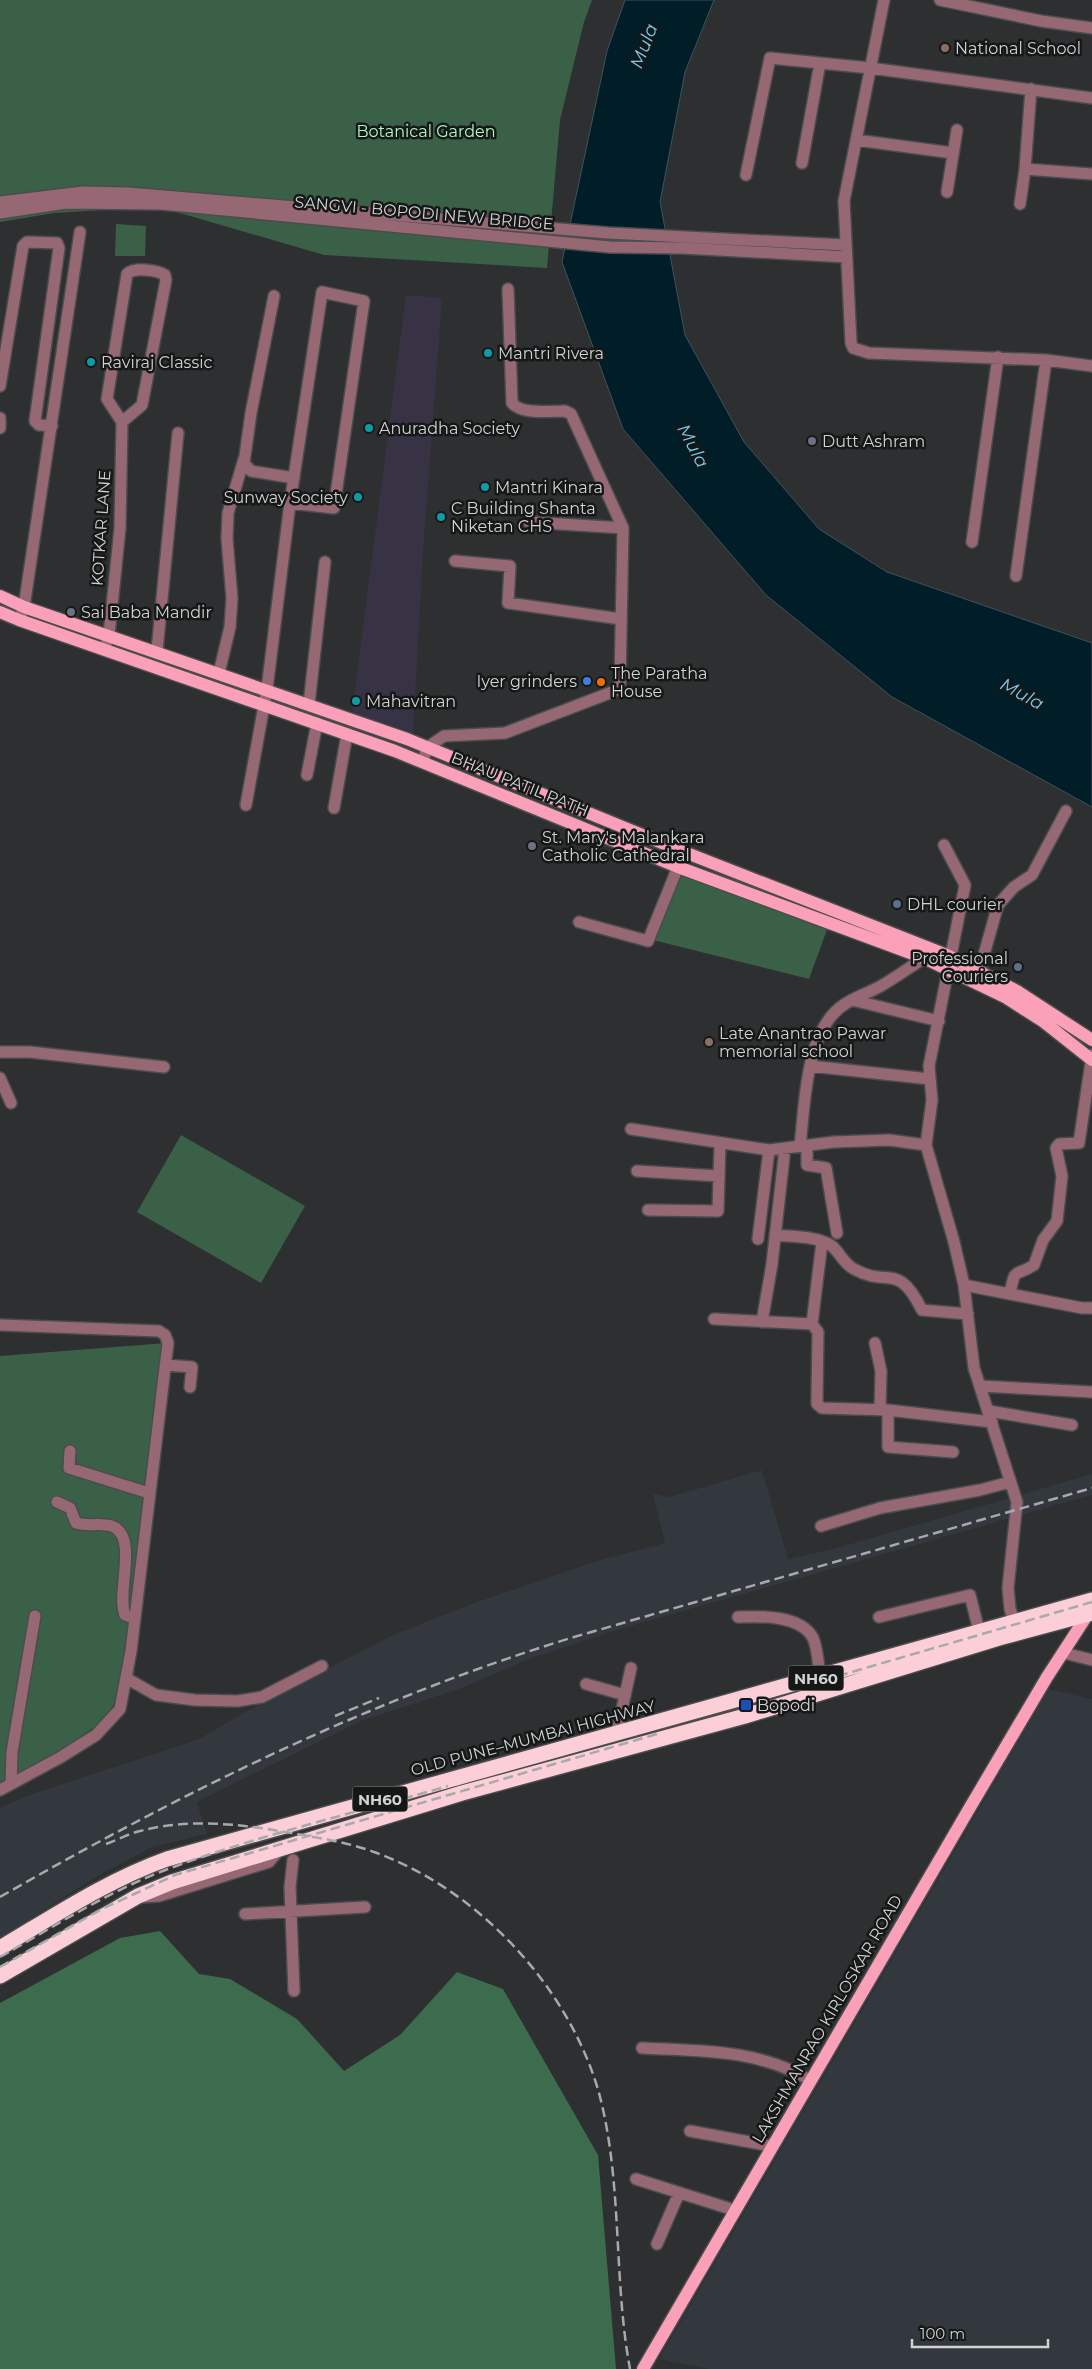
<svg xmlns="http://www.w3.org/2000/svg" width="1092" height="2369" font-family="Montserrat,sans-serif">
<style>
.commercial{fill:#383344}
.built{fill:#32383e}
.green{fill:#3a6047}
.forest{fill:#3d6b4d}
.water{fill:#001d28;stroke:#3f535b}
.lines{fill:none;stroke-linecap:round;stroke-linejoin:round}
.minor-casing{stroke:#4b4c4d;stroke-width:14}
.major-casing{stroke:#4b4c4d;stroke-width:15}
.highway-casing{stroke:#4b4c4d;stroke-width:18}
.minor{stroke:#956874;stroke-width:11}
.major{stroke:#fba0b9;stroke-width:12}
.highway{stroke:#fbced8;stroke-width:15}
.rail{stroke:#a8a9aa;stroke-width:2.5;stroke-dasharray:10 5;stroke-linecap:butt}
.education-dot{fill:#8d6e63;stroke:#161717;stroke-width:2}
.culture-dot{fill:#0f9aa8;stroke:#161717;stroke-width:2}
.worship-dot{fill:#6b7280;stroke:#161717;stroke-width:2}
.shop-dot{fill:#3f7fe0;stroke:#161717;stroke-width:2}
.food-dot{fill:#e8710a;stroke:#161717;stroke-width:2}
.service-dot{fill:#5c6f8a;stroke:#161717;stroke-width:2}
.transit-dot{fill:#1a4fb4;stroke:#161717;stroke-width:2}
.labels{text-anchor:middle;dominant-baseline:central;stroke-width:5;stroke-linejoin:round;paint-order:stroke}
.shield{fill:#161717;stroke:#999a9b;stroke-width:1}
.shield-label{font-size:15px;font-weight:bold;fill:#d1d2d3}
.poi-label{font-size:16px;fill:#d1d2d3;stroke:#161717;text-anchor:start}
.park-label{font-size:16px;fill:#aff9c6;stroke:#161717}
.street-label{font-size:16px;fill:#d1d2d3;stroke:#161717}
.water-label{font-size:18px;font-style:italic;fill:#72cdf1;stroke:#161717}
</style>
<rect width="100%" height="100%" fill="#2d2f30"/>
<path class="commercial" d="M 406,295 L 442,298 L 423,551 L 413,733 L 352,713 Z"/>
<path class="built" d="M 762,1470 L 788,1559 L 837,1548 L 1092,1474 L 1092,1495 L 620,1629 L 526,1660 L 462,1688 L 361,1721 L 197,1802 L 207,1834 L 152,1847 L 94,1878 L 0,1938 L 0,1808 L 24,1797 L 199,1739 L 263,1702 L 395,1634 L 474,1603 L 597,1561 L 665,1543 L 653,1494 L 669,1497 Z
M 1049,1689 L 1092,1699 L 1092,2369 L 710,2369 L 659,2359 Z"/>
<path class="green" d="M 0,0 L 592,0 L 584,22 L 560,120 L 547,268 L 324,255 L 173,211 L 120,209 L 54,213 L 0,222 Z
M 116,224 L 146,226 L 145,256 L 115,256 Z
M 681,873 L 828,927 L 809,979 L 653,940 Z
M 181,1135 L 305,1206 L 261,1283 L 137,1212 Z
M 166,1343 L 134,1678 L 100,1723 L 19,1780 L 0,1789 L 0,1356 Z"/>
<path class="forest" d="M 160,1931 L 199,1974 L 230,1979 L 297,2019 L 344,2071 L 400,2035 L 457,1972 L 503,1989 L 598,2155 L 616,2369 L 0,2369 L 0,2003 L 120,1938 Z"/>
<path class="water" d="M 625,0 L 714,0 L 685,72 L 660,202 L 685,335 L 744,442 L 819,529 L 887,572 L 1092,643 L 1092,807 L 892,697 L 766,595 L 623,429 L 562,262 L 607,51 Z"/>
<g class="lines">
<defs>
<path id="minor" d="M 884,0 L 844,201 L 851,343 L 853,348 L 869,353 L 1046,360 L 1092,366
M 940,0 L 1041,21 L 1092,28
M 856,140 L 953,153
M 802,163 L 820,63
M 1025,169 L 1092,174
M 746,175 L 770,58 L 870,68 L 1092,98
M 947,192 L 957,130
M 0,202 L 83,192 L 128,193 L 608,233 L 845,245
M 1020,204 L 1025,169 L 1031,89
M 0,213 L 66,203 L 161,204 L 610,247 L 683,248 L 846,257
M 274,296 L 251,413 L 244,463 L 251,471 L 294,478
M 0,386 L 23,246 L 27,242 L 57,243 L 59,248 L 35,421 L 39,425 L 52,426
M 0,418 L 0,428
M 529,522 L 623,528
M 972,542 L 998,357
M 455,561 L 510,566 L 508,603 L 621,619
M 1016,576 L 1046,360
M 21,615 L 24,607 C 43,482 61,357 80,232
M 104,650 L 109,635 L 120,528 L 122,422 L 142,405 L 166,280 L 165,275 C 157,270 134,267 127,274 L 107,399 L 122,422
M 157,651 L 178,433
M 219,673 L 230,627 L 232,598 L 227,539 L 228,513 L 244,459
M 309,704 L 325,562
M 422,762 L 428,747 L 444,736 L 505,733 L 615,691 L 620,683 L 623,528 L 571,414 L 565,411 C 550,411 522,415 512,403 L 508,289
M 307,775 L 317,723
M 246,805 L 267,689 L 290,503 L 322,292 L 364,301 L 334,508 L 290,503
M 334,808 L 347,734
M 944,845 L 965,885 L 929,1066 L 932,1100 L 926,1145 L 954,1242 L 964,1285 L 974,1368 L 1017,1502 L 1008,1588 L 1010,1609 L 1016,1627
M 579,922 L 648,941 L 684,852
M 979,972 L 998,905 L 1014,887 L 1032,875 L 1066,811
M 852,1000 L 939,1021
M 0,1052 L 30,1052 L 164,1067
M 810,1066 L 930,1079
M 0,1078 L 11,1103
M 631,1129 L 769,1150 L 834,1142 L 889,1140 L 926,1145
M 807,1145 L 807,1165 L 826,1168 L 837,1233
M 800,1146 C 805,1104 805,1029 845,1004 C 855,997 868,993 879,987 C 895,978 910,967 924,958
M 637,1171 L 719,1176
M 648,1210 L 718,1211 L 720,1143
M 775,1235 C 792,1237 819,1236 832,1246 C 840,1253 844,1264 854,1269 C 889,1289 897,1260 922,1310 L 968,1314
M 758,1239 L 769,1150
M 964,1285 L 1082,1308 L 1092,1308
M 1010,1293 C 1016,1265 1014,1278 1034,1265 L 1043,1240 L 1057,1221 L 1062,1176 L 1056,1148 L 1059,1144 L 1079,1143 L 1092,1055
M 714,1319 L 812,1324 L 822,1242
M 762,1322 L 772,1264 L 785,1148
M 812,1324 L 818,1332 L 817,1399 L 817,1404 L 822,1408 L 888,1410 L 992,1422
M 0,1325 L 159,1331 L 165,1335 L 168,1343 L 131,1651 L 120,1709 L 96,1735 L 61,1757 L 0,1790
M 875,1343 L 881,1371 L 880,1410
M 165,1365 L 192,1367 L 190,1387
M 980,1386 L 1092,1392
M 888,1410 L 888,1447 L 953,1452
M 989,1411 L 1072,1425
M 70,1451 L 69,1468 L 149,1493
M 57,1502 L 70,1508 L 76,1523 C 88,1527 103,1522 114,1527 C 138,1539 116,1594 125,1615 L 135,1619
M 821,1526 L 880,1508 L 980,1490 L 1010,1482
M 738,1617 C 760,1616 801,1615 813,1638 C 818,1649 818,1665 820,1676
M 879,1617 L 970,1595 L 979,1631
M 1064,1653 L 1092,1660
M 126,1678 L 156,1695 L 195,1700 L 238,1701 L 262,1697 L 322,1666
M 586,1684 L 625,1695
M 617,1732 L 631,1668
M 11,1784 L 12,1752 L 35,1616
M 293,1860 L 290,1887 L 294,1991
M 142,1897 L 159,1896 L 269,1862 L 279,1850
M 245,1914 L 365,1907
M 642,2048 C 702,2051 757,2049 810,2080
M 690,2131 L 772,2146
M 636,2179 L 734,2210
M 657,2244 L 679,2193"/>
<path id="major" d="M 0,596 L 24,607 L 407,739 L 684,852 L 947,955 L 1017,991 L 1092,1040
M 0,612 L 19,620 L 395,751 L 678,867 L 924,958 L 1005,997 L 1044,1022 L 1092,1060
M 643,2369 L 969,1809 L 1047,1677 L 1088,1614 L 1087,1610"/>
<path id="highway" d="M 0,1948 C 54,1916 108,1880 167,1859 C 475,1772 783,1685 1092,1600
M 0,1976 L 138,1896 L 172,1882 L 462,1793 L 745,1716 L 999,1638 L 1092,1613"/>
</defs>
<use href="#minor" class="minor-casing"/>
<use href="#major" class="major-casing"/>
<use href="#highway" class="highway-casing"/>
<use href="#minor" class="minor"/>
<use href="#major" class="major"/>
<use href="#highway" class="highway"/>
<path class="rail" d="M 838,1676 L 1092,1602
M 335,1716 L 379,1698
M 106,1844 C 117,1840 128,1834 140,1831 C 188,1818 242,1824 291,1833 C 319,1838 347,1842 374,1852 C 478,1889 569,1987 599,2093 C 623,2183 613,2278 630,2369
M 0,1897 C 183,1792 371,1699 574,1637 L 1092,1488
M 0,1957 C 55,1926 109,1891 168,1869 C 259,1835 355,1813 448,1786
M 0,1967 L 100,1910 L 175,1875 L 657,1734"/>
</g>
<g class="education-dot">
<circle cx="945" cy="48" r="5"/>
<circle cx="709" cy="1042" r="5"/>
</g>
<g class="culture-dot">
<circle cx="488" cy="353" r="5"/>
<circle cx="91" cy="362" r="5"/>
<circle cx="369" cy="428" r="5"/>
<circle cx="485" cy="487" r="5"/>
<circle cx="358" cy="497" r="5"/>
<circle cx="441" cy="517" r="5"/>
<circle cx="356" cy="701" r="5"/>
</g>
<g class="worship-dot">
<circle cx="812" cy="441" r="5"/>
<circle cx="71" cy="612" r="5"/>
<circle cx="532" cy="846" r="5"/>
</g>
<circle class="shop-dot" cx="587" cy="681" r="5"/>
<circle class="food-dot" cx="601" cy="682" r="5"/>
<g class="service-dot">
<circle cx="897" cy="904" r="5"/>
<circle cx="1018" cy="967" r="5"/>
</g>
<rect class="transit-dot" x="740" y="1699" width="12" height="12" rx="2.5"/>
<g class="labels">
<g class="shield">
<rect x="788.5" y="1665.5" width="55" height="25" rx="4"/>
<rect x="352.5" y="1786.5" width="55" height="25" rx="4"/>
</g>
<g class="shield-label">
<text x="816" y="1678">NH60</text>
<text x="380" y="1799">NH60</text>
</g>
<g class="poi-label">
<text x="955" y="48">National School</text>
<text x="498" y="353">Mantri Rivera</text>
<text x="101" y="362">Raviraj Classic</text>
<text x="379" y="428">Anuradha Society</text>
<text x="822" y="441">Dutt Ashram</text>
<text x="495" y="487">Mantri Kinara</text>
<text x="348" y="497" text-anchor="end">Sunway Society</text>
<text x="451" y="508">C Building Shanta<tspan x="451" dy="18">Niketan CHS</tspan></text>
<text x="81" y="612">Sai Baba Mandir</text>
<text x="611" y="673">The Paratha<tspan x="611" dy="18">House</tspan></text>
<text x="577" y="681" text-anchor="end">Iyer grinders</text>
<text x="366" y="701">Mahavitran</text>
<text x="542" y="837">St. Mary's Malankara<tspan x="542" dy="18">Catholic Cathedral</tspan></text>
<text x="907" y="904">DHL courier</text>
<text x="1008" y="958" text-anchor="end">Professional<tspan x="1008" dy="18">Couriers</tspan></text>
<text x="719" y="1033">Late Anantrao Pawar<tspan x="719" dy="18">memorial school</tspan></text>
<text x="757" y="1705">Bopodi</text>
</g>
<g class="park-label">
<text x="426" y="131">Botanical Garden</text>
</g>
<g class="street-label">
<text transform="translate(424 213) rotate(5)">SANGVI - BOPODI NEW BRIDGE</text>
<text transform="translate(101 528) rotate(-86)">KOTKAR LANE</text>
<text transform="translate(520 784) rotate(22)">BHAU PATIL PATH</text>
<text transform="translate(533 1738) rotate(-15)">OLD PUNE–MUMBAI HIGHWAY</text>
<text transform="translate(827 2019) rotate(-60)">LAKSHMANRAO KIRLOSKAR ROAD</text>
</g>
<g class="water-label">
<text transform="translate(644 46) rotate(-69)">Mula</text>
<text transform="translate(693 446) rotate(62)">Mula</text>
<text transform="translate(1022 694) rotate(29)">Mula</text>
</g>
</g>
<path d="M912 2339v8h136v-8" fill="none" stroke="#d1d2d3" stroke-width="2.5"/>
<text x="920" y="2339" font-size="15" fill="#d1d2d3" stroke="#161717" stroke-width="4" paint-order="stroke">100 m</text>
</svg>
